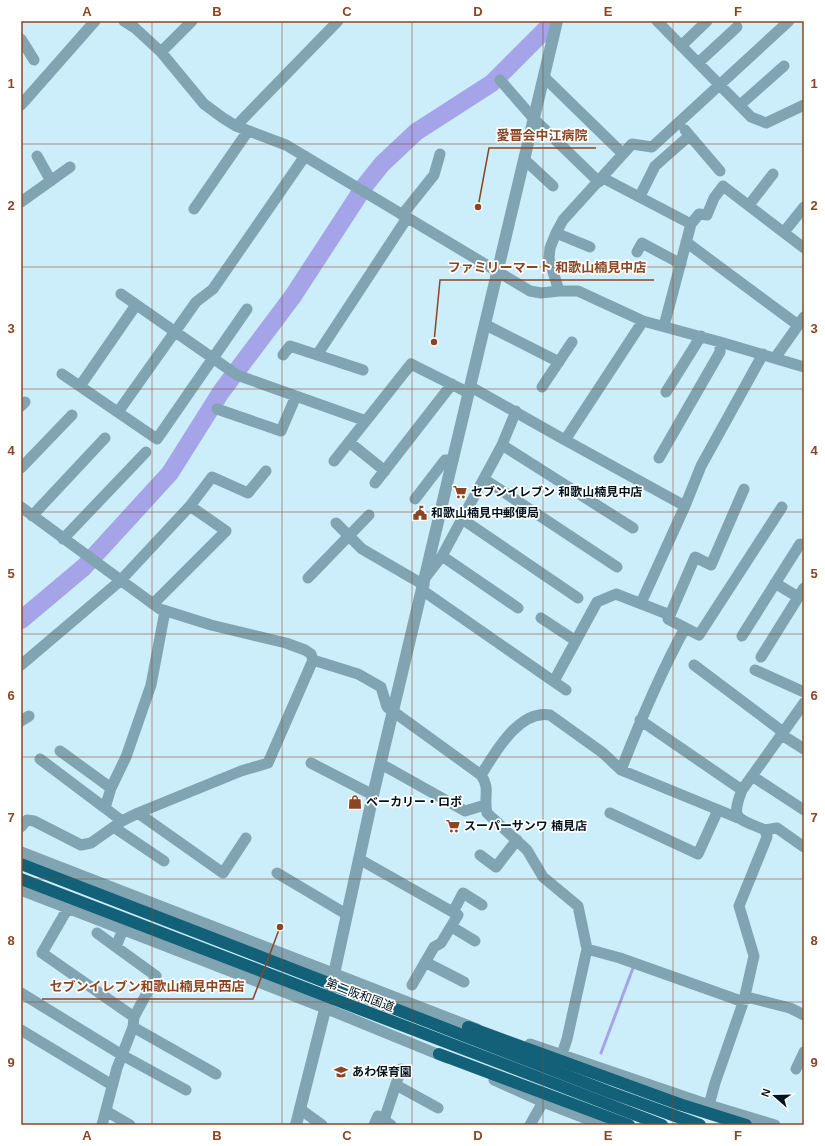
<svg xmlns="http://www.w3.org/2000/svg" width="825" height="1146" font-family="Arial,'Noto Sans JP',sans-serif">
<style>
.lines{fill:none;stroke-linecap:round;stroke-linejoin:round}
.stream{stroke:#a5a4e9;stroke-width:3}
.river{stroke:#a5a4e9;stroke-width:18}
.minor{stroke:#81a4b2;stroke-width:11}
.tertiary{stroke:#81a4b2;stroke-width:12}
.trunk{stroke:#126179;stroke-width:12}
.trunk-bridge{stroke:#126179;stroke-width:12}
.grid{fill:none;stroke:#8c4523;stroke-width:1;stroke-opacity:0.55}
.labels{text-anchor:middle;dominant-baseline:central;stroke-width:3.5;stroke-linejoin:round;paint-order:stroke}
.poi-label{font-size:12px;font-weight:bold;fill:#00131c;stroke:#fff;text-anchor:start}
.street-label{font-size:12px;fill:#00131c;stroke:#fff}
.leader{fill:none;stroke:#8c4523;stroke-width:1.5}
.callout-dot{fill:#8c4523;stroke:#fff;stroke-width:1.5}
.callout-label{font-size:13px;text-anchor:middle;font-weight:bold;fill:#8c4523;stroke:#fff;stroke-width:3.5;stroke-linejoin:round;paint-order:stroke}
.neatline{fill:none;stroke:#8c4523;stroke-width:1.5}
.grid-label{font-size:13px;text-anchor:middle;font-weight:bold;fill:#8c4523}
</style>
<rect width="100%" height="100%" fill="#ccedfa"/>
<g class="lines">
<path class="stream" d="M 601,1053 L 633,968"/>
<path class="river" d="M 21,620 L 84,567 L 170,473 L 221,392 L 293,296 L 366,184 L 382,164 L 416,132 L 492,83 L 548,27"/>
<path class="minor" d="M 124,21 L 135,28 L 161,52 L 204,104 L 223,118 L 236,126 L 286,145 L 530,291 L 541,293 L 559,291 L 578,291 L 643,321 L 720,342 L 804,367
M 657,21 L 751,117 L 766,123 L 804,105
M 21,39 L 34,60
M 681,46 L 707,21
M 161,52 L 192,21
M 698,63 L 737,27
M 544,77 L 623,154
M 500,80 L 534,119 L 599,182
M 21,105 L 95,21
M 740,105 L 784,66
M 236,126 L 338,21
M 685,130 L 720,171
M 37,156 L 51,181
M 525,160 L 553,186
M 603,178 L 691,224 L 699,214 L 707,215 L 714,198 L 723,186 L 804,248
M 640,196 L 655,166 L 689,136
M 21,202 L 70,167
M 749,205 L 773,174
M 194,209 L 248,131
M 402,215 L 434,175 L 440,154
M 784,232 L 804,207
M 556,233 L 590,247
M 686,242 L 798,325
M 637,252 L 642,243 L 681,264
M 559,291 L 549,259 L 550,248 L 556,233 L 563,220 L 632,144 L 652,147 L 789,21
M 121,294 L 237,375 L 366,421
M 486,325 L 559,362
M 664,326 L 691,224
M 283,355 L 290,346 L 363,370
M 317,355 L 407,218
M 775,358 L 804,317
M 62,374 L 157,439 L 247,309
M 80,386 L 136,305
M 471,387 L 565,440 L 643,321
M 542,387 L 572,342
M 666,392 L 701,336
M 21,406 L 25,402
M 217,409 L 281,431 L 296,396
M 118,412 L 196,302 L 213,289 L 305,156
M 565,440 L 685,506 L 701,466 L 763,354
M 349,442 L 385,471
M 502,445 L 633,528
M 659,458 L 720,352 L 720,342
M 334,461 L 411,364 L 469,393
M 21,468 L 72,415
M 484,479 L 617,567
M 375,483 L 452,384
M 415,499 L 445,460 L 453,460
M 21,507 L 160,609 L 211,625 L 286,643 L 305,650 L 311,654 L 313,660 L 268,763 L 241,771 L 138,813 L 122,821 L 91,843 L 81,845 L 34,821 L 27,820 L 21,827
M 32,516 L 105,438
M 462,519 L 578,598
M 336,523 L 362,549 L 424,585
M 63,539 L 146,452
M 442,556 L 518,608
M 308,578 L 369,515
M 425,578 L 442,556 L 502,445 L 516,411
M 775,583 L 798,597
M 422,590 L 566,690
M 641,603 L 685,506
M 153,604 L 226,531 L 190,506
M 670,615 L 695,557 L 711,565 L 744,489
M 541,618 L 576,641
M 742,636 L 800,544
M 761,657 L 804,588
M 313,660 L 358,674 L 381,687 L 387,707 L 481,775 C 491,789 483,797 487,813 L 527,850 L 543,877 L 578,906 L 587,949 L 567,1039 L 562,1054
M 21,665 L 120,581 L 190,506 L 212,477 L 248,493 L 266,471
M 694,665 L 783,732
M 755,670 L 804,692
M 554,681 L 597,602 L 616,594 L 670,615 L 668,619 L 699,635 L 782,507
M 640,720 L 742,790
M 21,721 L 29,716
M 782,735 L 804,749
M 60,751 L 111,788
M 40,759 L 105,808
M 311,763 L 373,795
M 381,764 L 465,811 L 485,805
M 621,770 C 640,721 660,674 685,628
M 481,775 C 495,753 519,709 550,715 L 603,753 L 621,770 L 738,818
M 752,776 L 804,810
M 138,813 L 223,873 L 246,838
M 610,813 L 698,854 L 718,810
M 122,821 L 105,808 L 111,788 L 126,757 L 151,685 L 165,611
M 115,828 L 164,861
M 765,830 L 777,828 L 804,847
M 21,852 L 477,1029
M 480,855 L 496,867 L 517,840
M 359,859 L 458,915 L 441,943 L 434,947 L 412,985
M 277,873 L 346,914
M 21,890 L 325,1008 L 447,1058
M 68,908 L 42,953 L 134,1017
M 453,912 L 463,893 L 482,905
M 452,927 L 475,941
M 97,933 L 116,947
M 587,949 L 620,958 L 738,1000 L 751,998 L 790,1008 L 804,1015
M 425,962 L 464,982
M 21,993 L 122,1055 L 186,1090
M 133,1027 L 216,1074
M 21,1030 L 112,1085
M 530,1044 L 709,1105 L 775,1125
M 796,1069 L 804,1052
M 494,1080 L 543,1102 L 602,1125
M 396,1085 L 438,1108
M 300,1109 L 322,1125
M 705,1110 L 709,1105 L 715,1083 L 744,1000 L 754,956 L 739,906 L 767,837 L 765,830 C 738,818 730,821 742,790 L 804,703
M 106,1111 L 130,1125
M 384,1120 L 401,1069
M 102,1125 L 117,1068 L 133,1027 L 134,1017 L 156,976 L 116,947 L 123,929
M 374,1125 L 378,1116 L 391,1125
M 530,1125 L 543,1102"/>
<path class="tertiary" d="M 296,1125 L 334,974 L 373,795 L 557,21"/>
<path class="trunk" d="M 468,1027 L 679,1104
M 439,1054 L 629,1125"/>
<path class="trunk-bridge" d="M 21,864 L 612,1093 L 700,1125
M 21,879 L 662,1125
M 679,1104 L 746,1125"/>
</g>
<path class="grid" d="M 152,21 L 152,1125M 282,21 L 282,1125M 412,21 L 412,1125M 543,21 L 543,1125M 673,21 L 673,1125M 21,144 L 804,144M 21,267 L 804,267M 21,389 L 804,389M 21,512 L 804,512M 21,634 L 804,634M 21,757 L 804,757M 21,879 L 804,879M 21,1002 L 804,1002"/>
<defs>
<symbol id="supermarket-bare" viewBox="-9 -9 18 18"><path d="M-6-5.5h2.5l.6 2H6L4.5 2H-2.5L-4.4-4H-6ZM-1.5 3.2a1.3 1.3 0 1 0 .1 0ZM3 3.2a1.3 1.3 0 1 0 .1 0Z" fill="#8c4523" stroke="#fff" stroke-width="2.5" paint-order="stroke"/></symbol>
<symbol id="civic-bare" viewBox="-9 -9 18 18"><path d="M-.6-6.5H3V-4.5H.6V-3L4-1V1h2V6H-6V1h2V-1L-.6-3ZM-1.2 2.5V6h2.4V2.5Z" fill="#8c4523" stroke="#fff" stroke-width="2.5" paint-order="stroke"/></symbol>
<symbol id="shop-bare" viewBox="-9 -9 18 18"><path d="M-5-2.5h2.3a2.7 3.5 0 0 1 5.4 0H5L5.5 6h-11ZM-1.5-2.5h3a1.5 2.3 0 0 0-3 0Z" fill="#8c4523" stroke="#fff" stroke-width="2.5" paint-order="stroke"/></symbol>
<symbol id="school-bare" viewBox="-9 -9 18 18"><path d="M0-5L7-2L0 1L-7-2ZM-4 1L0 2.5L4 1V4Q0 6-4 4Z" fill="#8c4523" stroke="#fff" stroke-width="2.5" paint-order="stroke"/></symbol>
</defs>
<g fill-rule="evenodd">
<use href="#supermarket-bare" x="450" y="482" width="20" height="20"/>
<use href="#civic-bare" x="410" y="503" width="20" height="20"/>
<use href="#shop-bare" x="345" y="792" width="20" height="20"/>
<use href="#supermarket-bare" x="443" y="816" width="20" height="20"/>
<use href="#school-bare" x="331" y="1062" width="20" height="20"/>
</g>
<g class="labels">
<g class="poi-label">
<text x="471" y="492">セブンイレブン 和歌山楠見中店</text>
<text x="431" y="513">和歌山楠見中郵便局</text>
<text x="366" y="802">ベーカリー・ロボ</text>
<text x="464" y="826">スーパーサンワ 楠見店</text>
<text x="352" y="1072">あわ保育園</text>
</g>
<g class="street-label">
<text transform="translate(360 995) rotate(21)">第二阪和国道</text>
</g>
</g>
<path class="leader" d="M478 207L489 148H596M434 342L440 280H654M280 927L253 999H42"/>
<g class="callout-dot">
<circle cx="478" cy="207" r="4"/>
<circle cx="434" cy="342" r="4"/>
<circle cx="280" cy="927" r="4"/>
</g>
<g class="callout-label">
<text x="542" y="140">愛晋会中江病院</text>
<text x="547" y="272">ファミリーマート 和歌山楠見中店</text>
<text x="147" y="991">セブンイレブン和歌山楠見中西店</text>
</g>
<rect width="825" height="1146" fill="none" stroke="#ffffff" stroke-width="44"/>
<g transform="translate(775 1096) rotate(290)" stroke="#ffffff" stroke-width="3" paint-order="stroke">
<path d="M0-3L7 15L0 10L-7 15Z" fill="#00131c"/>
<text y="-6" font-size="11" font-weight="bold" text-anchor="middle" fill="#00131c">N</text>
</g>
<rect x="22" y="22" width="781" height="1102" class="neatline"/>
<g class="grid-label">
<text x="87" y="16">A</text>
<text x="217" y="16">B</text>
<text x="347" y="16">C</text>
<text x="478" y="16">D</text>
<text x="608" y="16">E</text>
<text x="738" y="16">F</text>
<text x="11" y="88">1</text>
<text x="814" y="88">1</text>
<text x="11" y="210">2</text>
<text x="814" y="210">2</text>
<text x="11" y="333">3</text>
<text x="814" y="333">3</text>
<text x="11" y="455">4</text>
<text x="814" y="455">4</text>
<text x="11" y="578">5</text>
<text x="814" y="578">5</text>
<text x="11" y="700">6</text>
<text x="814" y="700">6</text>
<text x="11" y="822">7</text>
<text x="814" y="822">7</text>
<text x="11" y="945">8</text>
<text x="814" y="945">8</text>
<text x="11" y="1067">9</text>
<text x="814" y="1067">9</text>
<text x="87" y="1140">A</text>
<text x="217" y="1140">B</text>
<text x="347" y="1140">C</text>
<text x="478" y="1140">D</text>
<text x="608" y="1140">E</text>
<text x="738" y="1140">F</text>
</g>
</svg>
